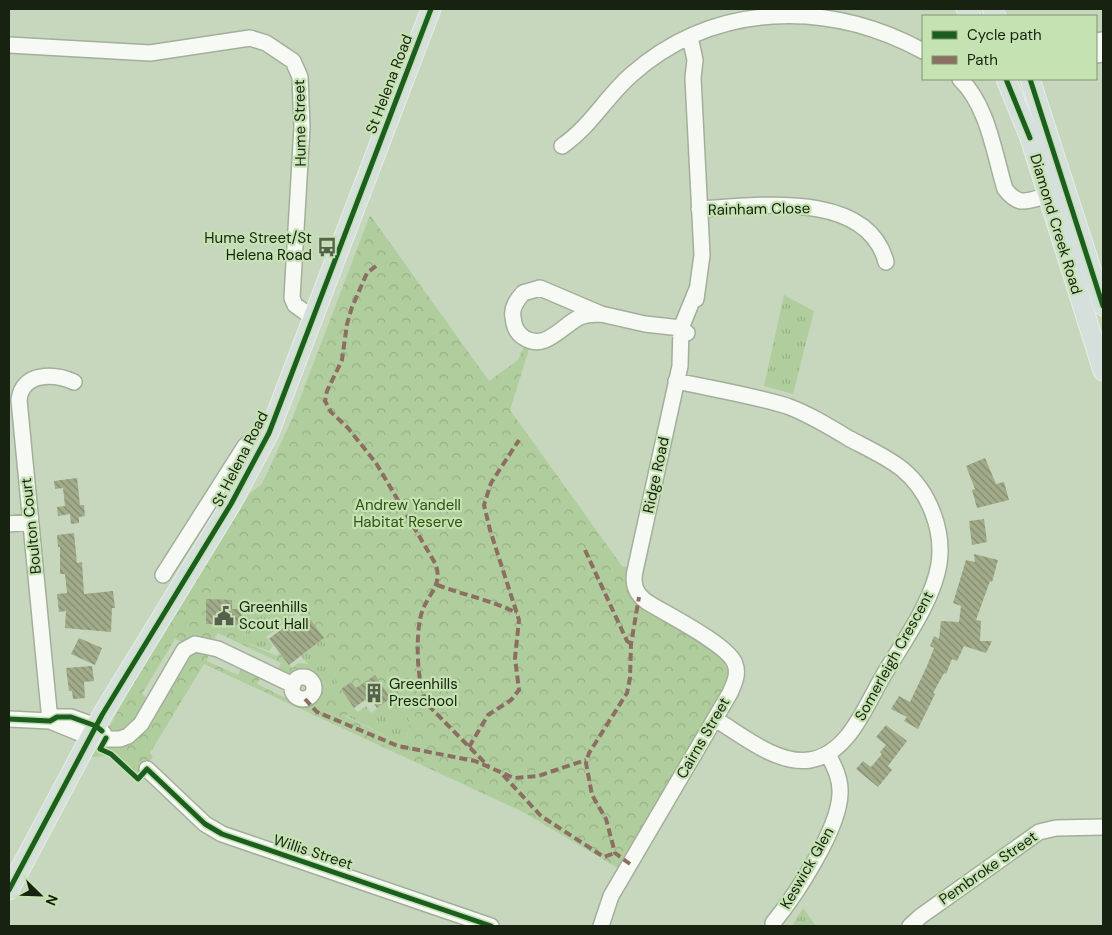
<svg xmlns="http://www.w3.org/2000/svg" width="1112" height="935" font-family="'DM Sans',sans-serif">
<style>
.grass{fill:url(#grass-tufts)}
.forest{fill:url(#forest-crowns);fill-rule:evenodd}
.building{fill:url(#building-back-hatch)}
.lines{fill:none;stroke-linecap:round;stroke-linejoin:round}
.minor-casing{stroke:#a3af9a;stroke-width:18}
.major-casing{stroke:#e6ede1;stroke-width:21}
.minor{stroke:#f7f9f5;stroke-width:15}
.major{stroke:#d5e0dc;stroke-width:19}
.quiet{stroke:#8d6e63;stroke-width:4;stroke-dasharray:8 4;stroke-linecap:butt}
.cycleway-casing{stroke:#c5e2b2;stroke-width:8}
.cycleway{stroke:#1b5e20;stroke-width:5}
.labels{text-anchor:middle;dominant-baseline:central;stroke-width:4.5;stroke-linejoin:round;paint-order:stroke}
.street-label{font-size:15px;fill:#182210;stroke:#c5e2b2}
.poi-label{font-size:15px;fill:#182210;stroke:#c5e2b2;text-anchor:start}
.park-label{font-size:15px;fill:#315213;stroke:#c5e2b2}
</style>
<defs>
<pattern id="grass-tufts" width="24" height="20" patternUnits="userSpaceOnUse" patternTransform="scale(1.25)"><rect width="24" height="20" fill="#b0ce9d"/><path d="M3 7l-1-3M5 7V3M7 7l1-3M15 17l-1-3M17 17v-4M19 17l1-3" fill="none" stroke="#97b186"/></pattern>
<pattern id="forest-crowns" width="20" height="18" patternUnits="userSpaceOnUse" patternTransform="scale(1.25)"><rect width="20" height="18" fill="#b0ce9d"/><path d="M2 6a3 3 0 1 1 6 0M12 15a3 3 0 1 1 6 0" fill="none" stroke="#97b186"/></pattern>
<pattern id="building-back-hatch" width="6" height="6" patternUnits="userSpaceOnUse" patternTransform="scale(1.25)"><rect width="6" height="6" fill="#a2ab8a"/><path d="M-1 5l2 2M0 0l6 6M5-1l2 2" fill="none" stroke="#838b6f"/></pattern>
</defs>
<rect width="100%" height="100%" fill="#c7d7bd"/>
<path class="grass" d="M 784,295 L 814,311 L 793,394 L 764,386 Z
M 247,600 L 283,602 L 283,624 L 266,637 L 273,646 L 269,651 L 245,642 Z
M 324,638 L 334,662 L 337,683 L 329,689 L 301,656 Z
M 395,695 C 409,716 415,721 403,745 L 345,715 L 354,708 L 358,712 L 366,706 L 371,713 Z
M 803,908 L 816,926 L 792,926 Z"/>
<path class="forest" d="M 370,215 L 489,381 L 518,360 L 525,344 L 530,346 L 510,410 L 622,566 L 631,568 L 629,587 L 636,598 L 715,647 C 732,660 737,672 727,691 L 621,870 L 523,812 L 204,664 L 150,753 L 153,757 L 133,778 L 109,756 L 91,757 L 100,745 L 124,744 L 139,735 L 185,659 L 194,650 L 209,652 L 207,661 L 238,675 L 242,667 L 261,676 L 257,684 L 294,702 L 307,704 L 317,696 L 318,683 L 309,674 L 302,672 L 287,674 L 277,670 L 281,663 L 218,633 L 213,640 L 197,638 L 184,643 L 175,639 L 142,694 L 149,699 L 135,723 L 118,735 L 112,734 L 108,729 L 138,675 L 250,493 L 262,484 L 293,417 ZM 206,600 L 232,600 L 232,609 L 242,609 L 241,625 L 206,624 ZM 247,601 L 283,602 L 283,624 L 298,613 L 306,622 L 310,619 C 325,640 333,658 337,683 L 329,689 L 308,664 L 298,663 L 292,668 L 280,653 L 276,656 L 245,642 ZM 375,675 L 391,698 L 395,695 C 409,716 415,721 403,745 L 345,716 L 354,708 L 341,689 L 351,682 L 356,688 Z"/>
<path class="building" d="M 985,458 L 996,484 L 1004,482 L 1009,500 L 977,508 L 972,490 L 975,489 L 966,466 Z
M 77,478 L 80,505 L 84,505 L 85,516 L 79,517 L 79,523 L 71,524 L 70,514 L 58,516 L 57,507 L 65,506 L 63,488 L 55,489 L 54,481 Z
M 984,519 L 987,542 L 972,545 L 969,521 Z
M 74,533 L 77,563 L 82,562 L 84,594 L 113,591 L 115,608 L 112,608 L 111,632 L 65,628 L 66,611 L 59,612 L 57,594 L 67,593 L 65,574 L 60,574 L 60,547 L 58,547 L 57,535 Z
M 974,554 L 998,560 L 992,582 L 990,581 L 976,620 L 981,621 L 980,641 L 992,641 L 986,653 L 964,646 L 957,661 L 952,659 L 946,674 L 944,673 L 933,693 L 935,694 L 918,729 L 904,721 L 907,717 L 891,709 L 899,696 L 910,702 L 927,666 L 934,648 L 930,646 L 934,636 L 939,639 L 941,621 L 959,622 L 961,606 L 953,603 L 966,560 L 975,562 Z
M 206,599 L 232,600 L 232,609 L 242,609 L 241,625 L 206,624 Z
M 310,619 L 324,638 L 289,665 L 269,639 L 289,623 L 295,630 Z
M 79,638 L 102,648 L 95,665 L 71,654 Z
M 92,666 L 94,681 L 84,682 L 85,698 L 73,699 L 72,691 L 69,691 L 66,668 Z
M 375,675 L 391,698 L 377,708 L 372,701 L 367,704 L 365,700 L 354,708 L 341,689 L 351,682 L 356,688 Z
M 886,725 L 907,741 L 888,766 L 892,770 L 878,787 L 856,769 L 863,761 L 871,767 L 882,754 L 880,752 L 886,745 L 876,737 Z"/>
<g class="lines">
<defs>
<path id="minor" d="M 690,37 L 695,60 L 693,78 L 702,255 L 696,299
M 1096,41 L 1103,40
M 9,45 L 150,53 L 250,38 L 266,43 L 293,61 L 300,77 L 302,127 L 292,298 L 295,305 L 313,318
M 1096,55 L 1103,54
M 960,79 C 988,106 994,153 1005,189 C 1019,207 1026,201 1046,196
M 562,146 C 590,127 606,97 631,75 C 715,1 828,0 923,51
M 699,209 C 755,206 867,189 886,262
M 601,314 C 593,314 585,314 578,318 C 561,327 544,352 523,337 C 516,332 514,326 513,317 C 511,308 517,300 523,293 L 540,288 L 601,314 L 645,324 L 681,328 L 687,333
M 676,381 C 713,389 751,395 787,406 C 809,414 830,427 850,439 C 867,448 887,457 902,469 C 929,491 944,530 939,564 C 933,602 901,645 882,678 C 865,707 848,754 810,760 C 777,765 742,735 715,719
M 9,524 L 30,522
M 163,575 L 245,446 L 248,443 L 264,444
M292 688a11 11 0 1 1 22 0a11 11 0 1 1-22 0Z
M 9,719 L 50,721 L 57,717 L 71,717 L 96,726 L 104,734
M 50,721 L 19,400 C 22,372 54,373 74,382
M 50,721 L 94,739 L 120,739 L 128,736 L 141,724 L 184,650 L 195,644 L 218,649 L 293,685
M 147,769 L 205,824 L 222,834 L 491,926
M 773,923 C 796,895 839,829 840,794 C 841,779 834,766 828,754
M 601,926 L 611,896 L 730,693 C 734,684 739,674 735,664 C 729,645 666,614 647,602 C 636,594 632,585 635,571 L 680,366 L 681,328 L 697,289
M 910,926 L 921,916 L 1039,832 L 1056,828 L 1103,827"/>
<path id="major" d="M 966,9 L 971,16
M 992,9 L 996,16
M 1006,79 L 1030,138 L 1103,371
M 1030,79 L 1103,306
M 9,890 L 102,715 L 231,504 L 269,433 L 431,9"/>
</defs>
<use href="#minor" class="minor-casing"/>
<use href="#major" class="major-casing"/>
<use href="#minor" class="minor"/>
<use href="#major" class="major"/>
<path class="quiet" d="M 376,266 L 367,273 L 352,307 L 347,324 L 342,360 L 327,391 L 325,401 L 331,412 L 348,428 L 376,463 L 435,563 C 444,585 428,593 422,612 C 415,631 416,690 429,706 L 488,766
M 585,550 L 627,641 L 631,644
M 437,585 C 464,595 491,600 517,613
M 305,699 L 317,712 L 398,746 L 475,761 L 514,778 L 538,776 L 586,760
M 469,747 L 488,715 L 511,700 L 519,690 L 515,658 L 519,620 L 490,530 L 484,505 L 491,483 L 519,440
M 503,775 L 541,816 L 604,857 L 615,853
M 630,864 L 615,853 L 606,819 L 592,795 L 586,763 L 589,753 L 627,693 L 630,678 L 631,644 L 639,597"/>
<defs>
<path id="cycleway" d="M 1006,79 L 1030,138
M 1030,79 L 1103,306
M 9,719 L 50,721 L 57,717 L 71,717 L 96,726 L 102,731
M 106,738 L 100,749 L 111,754 L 138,779 L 147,769 L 205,824 L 222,834 L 491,926
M 9,890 L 102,715 L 231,504 L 269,433 L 431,9"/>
</defs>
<use href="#cycleway" class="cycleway-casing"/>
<use href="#cycleway" class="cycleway"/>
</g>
<defs>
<symbol id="bus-bare" viewBox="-9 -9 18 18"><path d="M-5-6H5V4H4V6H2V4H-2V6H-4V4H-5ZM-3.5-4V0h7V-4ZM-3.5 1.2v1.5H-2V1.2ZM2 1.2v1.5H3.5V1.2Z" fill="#55614d" stroke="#c5e2b2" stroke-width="2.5" paint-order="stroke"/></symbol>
<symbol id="civic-bare" viewBox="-9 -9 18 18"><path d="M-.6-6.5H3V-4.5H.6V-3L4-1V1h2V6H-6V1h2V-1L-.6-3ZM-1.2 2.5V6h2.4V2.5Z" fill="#55614d" stroke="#c5e2b2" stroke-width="2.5" paint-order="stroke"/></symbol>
<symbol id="building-bare" viewBox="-9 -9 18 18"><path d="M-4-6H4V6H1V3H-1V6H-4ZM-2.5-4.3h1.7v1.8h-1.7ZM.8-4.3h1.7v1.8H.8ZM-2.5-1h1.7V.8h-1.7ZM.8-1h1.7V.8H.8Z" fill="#55614d" stroke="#c5e2b2" stroke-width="2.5" paint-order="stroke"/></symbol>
</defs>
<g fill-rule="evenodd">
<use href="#bus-bare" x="313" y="233" width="28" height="28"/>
<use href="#civic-bare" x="210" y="602" width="28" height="28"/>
<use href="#building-bare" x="360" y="679" width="28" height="28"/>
</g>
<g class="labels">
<g class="street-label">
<text transform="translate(389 84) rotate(-69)">St Helena Road</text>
<text transform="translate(300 123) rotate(-91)">Hume Street</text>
<text transform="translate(759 209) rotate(-1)">Rainham Close</text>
<text transform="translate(1056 224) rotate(73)">Diamond Creek Road</text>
<text transform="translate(240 459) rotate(-63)">St Helena Road</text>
<text transform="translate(656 475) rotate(-78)">Ridge Road</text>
<text transform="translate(31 526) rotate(-96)">Boulton Court</text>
<text transform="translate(894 656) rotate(-61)">Somerleigh Crescent</text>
<text transform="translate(703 738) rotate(-60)">Cairns Street</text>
<text transform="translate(313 852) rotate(18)">Willis Street</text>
<text transform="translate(807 868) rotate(-60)">Keswick Glen</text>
<text transform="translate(988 868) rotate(-35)">Pembroke Street</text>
</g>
<g class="poi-label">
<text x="312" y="238" text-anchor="end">Hume Street/St<tspan x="312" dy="17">Helena Road</tspan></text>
<text x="239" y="607">Greenhills<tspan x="239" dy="17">Scout Hall</tspan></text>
<text x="389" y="684">Greenhills<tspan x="389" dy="17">Preschool</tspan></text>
</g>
<g class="park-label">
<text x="408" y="505">Andrew Yandell<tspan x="408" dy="17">Habitat Reserve</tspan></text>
</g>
</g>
<rect width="1112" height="935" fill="none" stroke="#182210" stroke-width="20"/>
<rect x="922" y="15" width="175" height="65" fill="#c5e2b2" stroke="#809571"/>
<rect x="932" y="31" width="25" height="8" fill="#1b5e20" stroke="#809571"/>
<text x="967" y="40" font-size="15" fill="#182210">Cycle path</text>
<rect x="932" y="56" width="25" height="8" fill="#8d6e63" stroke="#809571"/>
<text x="967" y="65" font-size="15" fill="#182210">Path</text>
<g transform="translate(40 895) rotate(113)" stroke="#c5e2b2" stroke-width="4" paint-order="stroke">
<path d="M0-4L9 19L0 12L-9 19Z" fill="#182210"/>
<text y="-8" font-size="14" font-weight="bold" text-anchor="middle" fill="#182210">N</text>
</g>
</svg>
